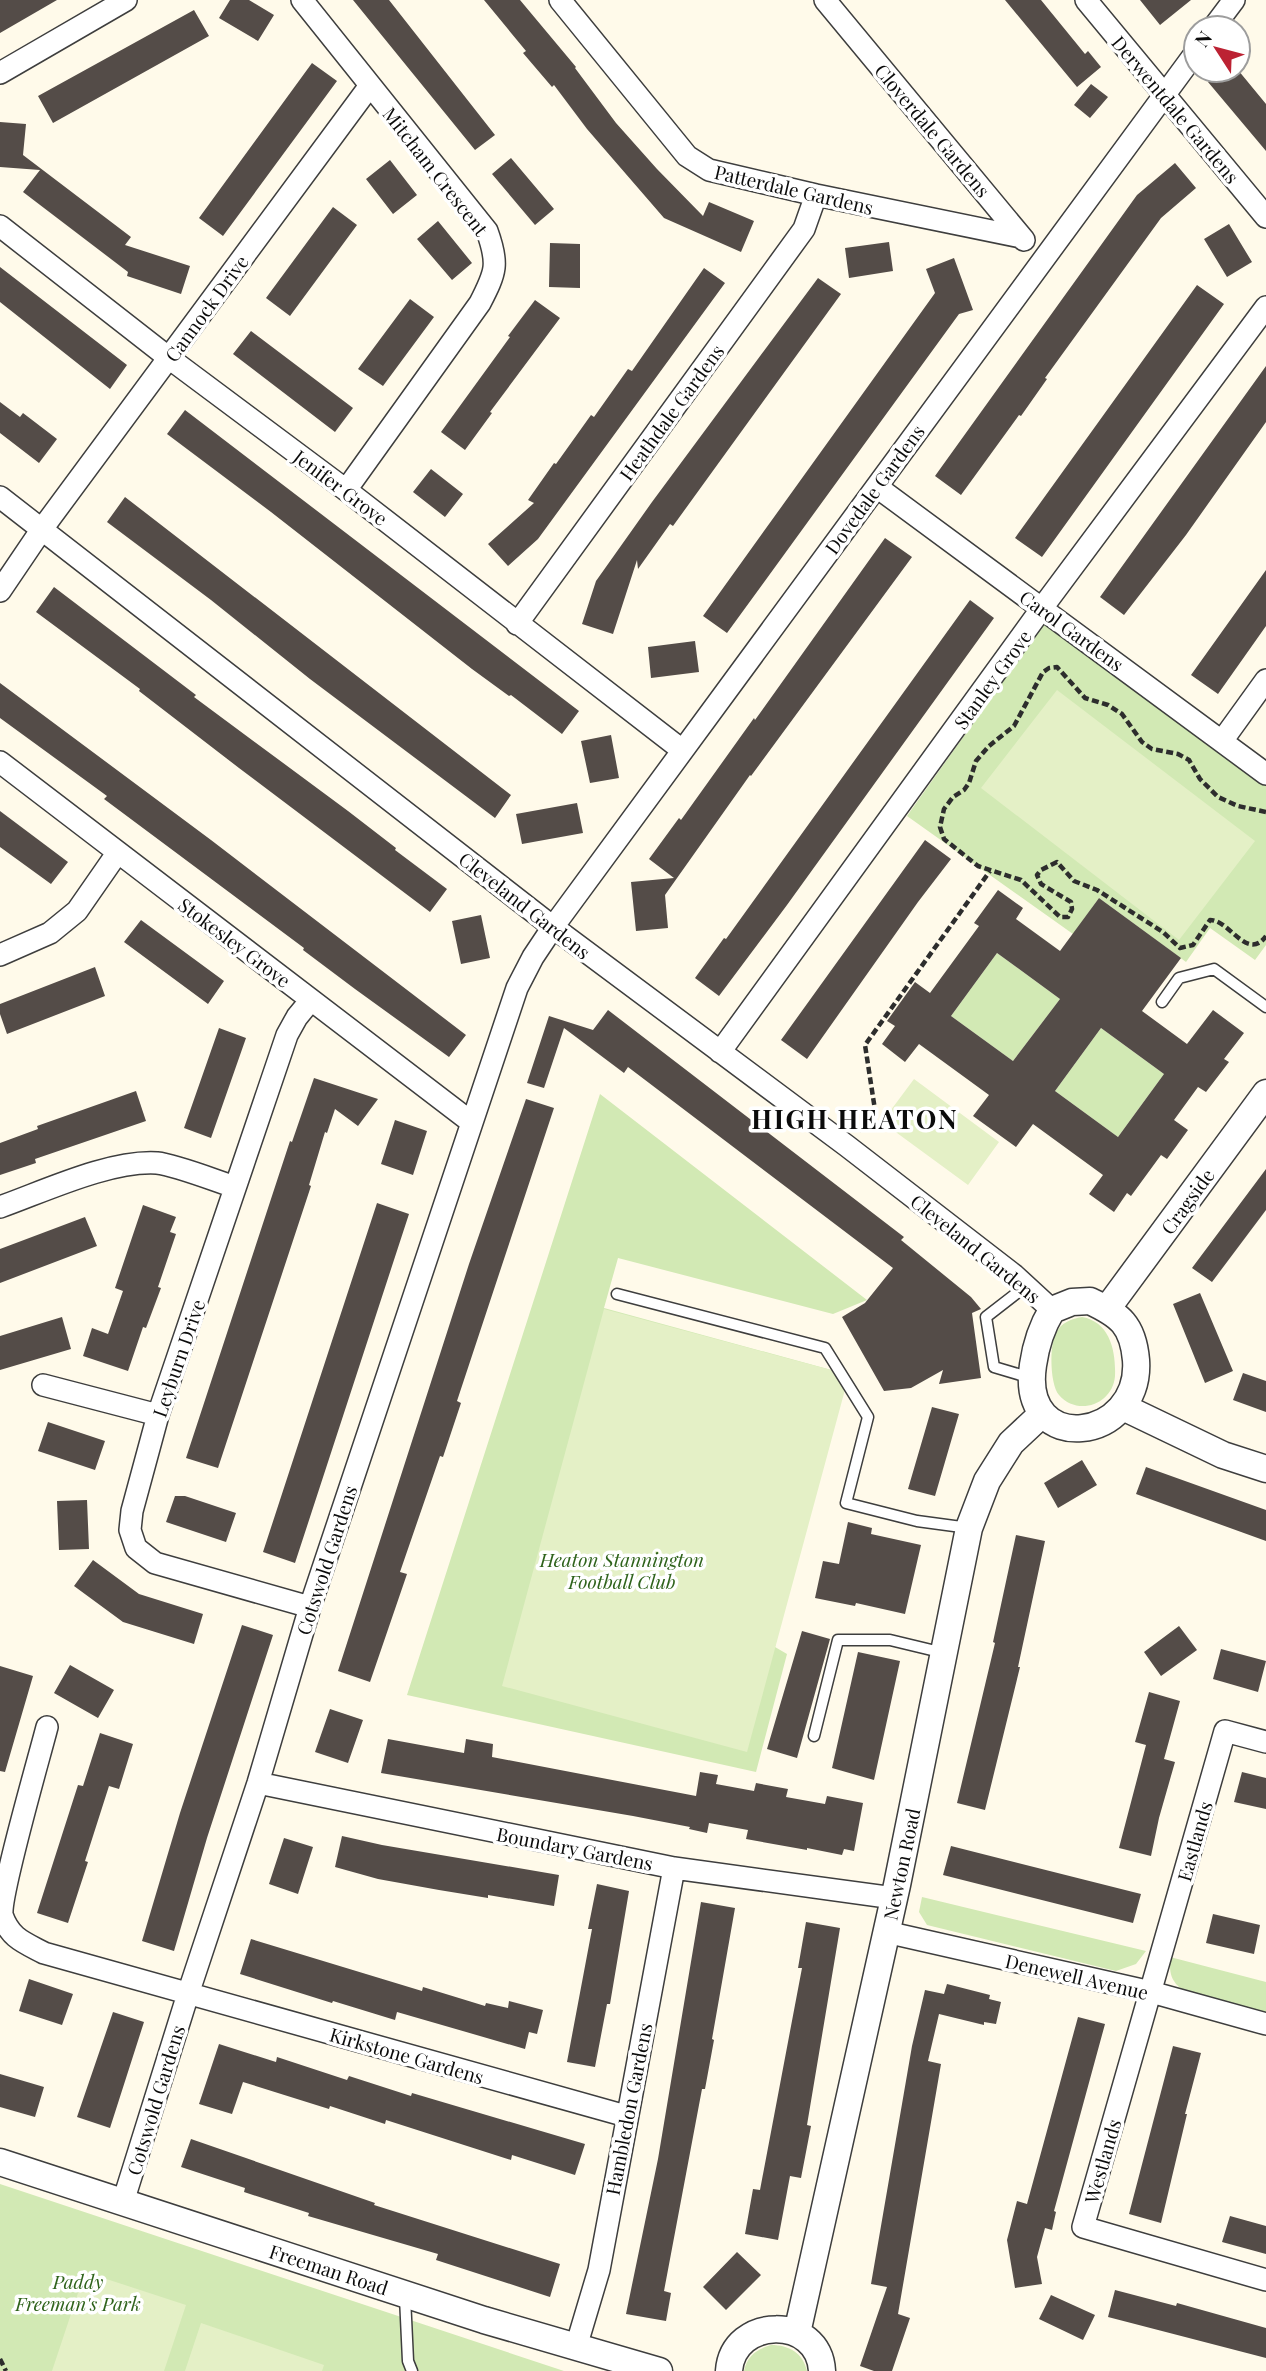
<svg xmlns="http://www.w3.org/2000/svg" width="1266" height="2371" font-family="'Playfair Display',serif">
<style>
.green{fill:#d2e9b4}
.pitch{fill:#e4f0c6}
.building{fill:#544c48;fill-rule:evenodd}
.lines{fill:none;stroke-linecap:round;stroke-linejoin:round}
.service-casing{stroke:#3e3e3e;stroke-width:13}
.minor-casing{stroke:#3e3e3e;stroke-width:24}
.tertiary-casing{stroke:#3e3e3e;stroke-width:29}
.path{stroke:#2d2d2d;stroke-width:4.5;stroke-dasharray:7 3.5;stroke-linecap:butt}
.service{stroke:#fff;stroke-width:10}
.minor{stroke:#fff;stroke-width:21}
.tertiary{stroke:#fff;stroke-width:26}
.labels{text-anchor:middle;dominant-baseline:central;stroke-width:7;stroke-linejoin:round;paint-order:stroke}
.street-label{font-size:19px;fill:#0b0b0b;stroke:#fff}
.park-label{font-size:19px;font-style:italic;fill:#2f631c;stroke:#fff}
.district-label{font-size:26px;font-weight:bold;letter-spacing:2px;fill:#0b0b0b;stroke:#fff}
</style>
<rect width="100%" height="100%" fill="#fffaea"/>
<path class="green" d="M 1045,622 L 1266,785 L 1266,945 L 1255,960 L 1210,928 L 1186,962 L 1099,898 L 1073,934 L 907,816 Z
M 997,953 L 1060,999 L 1013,1061 L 951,1016 Z
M 1101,1028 L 1164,1074 L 1118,1137 L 1055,1091 Z
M 600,1094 L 867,1300 L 833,1314 L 618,1258 L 604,1308 L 835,1371 L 775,1647 L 787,1654 L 756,1772 L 407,1695 Z
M 1082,1317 C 1110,1322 1116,1351 1115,1376 C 1113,1404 1078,1417 1059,1395 C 1050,1385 1049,1345 1056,1333 C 1061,1322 1072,1319 1082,1317 Z
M 922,1897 L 1146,1951 L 1136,1964 L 1116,1971 L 927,1925 L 919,1912 Z
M 1170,1957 L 1266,1982 L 1266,2013 C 1246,2008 1188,1999 1176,1984 C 1169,1975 1170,1968 1170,1957 Z
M 0,2184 L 564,2371 L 0,2371 Z
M 771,2345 C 789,2345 803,2353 807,2371 L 744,2371 C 747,2356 757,2349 771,2345 Z"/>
<path class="pitch" d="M 1057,690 L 1255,841 L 1179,940 L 981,788 Z
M 914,1079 L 999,1142 L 968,1185 L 882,1122 Z
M 604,1309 L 835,1371 L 846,1386 L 747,1752 L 502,1686 Z
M 85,2272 L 186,2305 L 164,2371 L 52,2371 Z
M 201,2323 L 324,2365 L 322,2371 L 185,2371 Z"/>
<path class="building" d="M 0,0 L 57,0 L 0,33 Z
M 230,0 L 249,0 L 274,15 L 258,41 L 219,18 Z
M 353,0 L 389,0 L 495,135 L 475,150 Z
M 484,0 L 520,0 L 576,67 L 575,68 L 616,123 L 657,169 L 703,216 L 709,202 L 754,221 L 741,252 L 664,218 L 587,129 L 554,85 L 552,87 L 523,53 L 526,51 Z
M 1005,0 L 1041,0 L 1085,54 L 1088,51 L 1101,67 L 1077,87 Z
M 1140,0 L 1191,0 L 1160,25 Z
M 194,10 L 209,36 L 53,123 L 38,96 Z
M 312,63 L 337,81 L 223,236 L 199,218 Z
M 1222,70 L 1238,70 L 1266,104 L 1266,151 L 1208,82 Z
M 1091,84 L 1108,97 L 1090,118 L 1074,105 Z
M 0,122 L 26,124 L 23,155 L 131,237 L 125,245 L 190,266 L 181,294 L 127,276 L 128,272 L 23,192 L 40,170 L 0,167 Z
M 511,158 L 554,209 L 535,225 L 492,174 Z
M 390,160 L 417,195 L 393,214 L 366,179 Z
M 1175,163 L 1196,188 L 1161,218 L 1045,378 L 1047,379 L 1021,416 L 1019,415 L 961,495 L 935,476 L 1137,195 Z
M 333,207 L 357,225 L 290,316 L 266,298 Z
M 438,221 L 472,263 L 452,280 L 417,239 Z
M 1229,224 L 1252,262 L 1227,277 L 1204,239 Z
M 889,242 L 893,271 L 849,278 L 845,248 Z
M 550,243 L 580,244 L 580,288 L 549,287 Z
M 954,258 L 973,310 L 959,314 L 727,633 L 703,616 L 935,293 L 926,269 Z
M 0,267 L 127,365 L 110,389 L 0,302 Z
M 704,268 L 725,283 L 538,539 L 508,566 L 488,544 L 534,503 L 528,500 L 554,463 L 556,464 L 591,415 L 594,417 L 628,369 L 632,371 Z
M 818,278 L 841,294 L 673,526 L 670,524 L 638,569 L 637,560 L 613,634 L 582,624 L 596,581 L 652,502 Z
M 1197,285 L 1224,304 L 1042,557 L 1015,538 Z
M 410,299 L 434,317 L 383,386 L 358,369 Z
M 535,300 L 560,318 L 490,412 L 492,413 L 465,450 L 441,432 L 510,337 L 508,336 Z
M 251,331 L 353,408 L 335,432 L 233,354 Z
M 1266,366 L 1266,422 L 1186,535 L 1124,615 L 1100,597 Z
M 0,402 L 20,417 L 23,413 L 57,439 L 39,463 L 0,433 Z
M 185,410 L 579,711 L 562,734 L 511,695 L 509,696 L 472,669 L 271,512 L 167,434 Z
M 431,469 L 463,494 L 445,517 L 413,492 Z
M 125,497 L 511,795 L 495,818 L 310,679 L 211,600 L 107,522 Z
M 885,538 L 912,557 L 751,776 L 750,775 L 665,895 L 668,928 L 636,931 L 631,882 L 674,878 L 649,859 L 679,818 L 681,820 L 754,718 L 755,720 Z
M 1266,570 L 1266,626 L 1218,694 L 1191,675 Z
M 54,587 L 196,695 L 194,697 L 348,811 L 396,848 L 395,850 L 447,889 L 430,912 L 239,768 L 139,691 L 140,689 L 36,612 Z
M 970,600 L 994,618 L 787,905 L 719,996 L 695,978 L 724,938 L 726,939 Z
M 695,641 L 699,672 L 651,678 L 648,647 Z
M 0,683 L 211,840 L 466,1035 L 449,1057 L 355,989 L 303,950 L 304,948 L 104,799 L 107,796 L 0,718 Z
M 611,735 L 619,778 L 590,783 L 581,741 Z
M 577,803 L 583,833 L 522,844 L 516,814 Z
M 0,811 L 68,862 L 51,884 L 0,847 Z
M 925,840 L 951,859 L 918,902 L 807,1059 L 781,1040 Z
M 998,890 L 1023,908 L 1016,919 L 1060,951 L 1099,898 L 1181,958 L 1142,1011 L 1187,1044 L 1213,1010 L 1244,1033 L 1224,1059 L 1229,1062 L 1206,1092 L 1198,1087 L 1174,1120 L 1188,1130 L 1167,1159 L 1161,1155 L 1131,1196 L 1127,1193 L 1114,1212 L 1089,1194 L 1103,1175 L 1033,1124 L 1016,1147 L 973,1116 L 989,1095 L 919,1044 L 905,1062 L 882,1044 L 895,1026 L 887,1021 L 915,982 L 930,993 L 979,926 L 974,923 ZM 997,953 L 1060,999 L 1013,1061 L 951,1016 ZM 1101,1028 L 1164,1074 L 1118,1137 L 1055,1091 Z
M 481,915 L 490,958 L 461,964 L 452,921 Z
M 141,920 L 224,981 L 208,1004 L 124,942 Z
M 95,967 L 105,996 L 7,1034 L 0,1014 L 0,1004 Z
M 608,1010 L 904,1237 L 901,1240 L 971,1297 L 981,1309 L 972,1313 L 981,1378 L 939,1384 L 943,1370 L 911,1388 L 884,1391 L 842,1317 L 865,1303 L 893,1268 L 628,1067 L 624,1073 L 564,1028 L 544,1088 L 527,1083 L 549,1016 L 593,1030 Z
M 219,1028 L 246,1038 L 211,1138 L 184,1128 Z
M 314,1078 L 378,1099 L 358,1126 L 335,1109 L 327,1133 L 325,1132 L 309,1185 L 311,1186 L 218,1468 L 186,1458 L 290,1141 L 292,1142 Z
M 136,1091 L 146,1121 L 35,1159 L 36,1163 L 0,1175 L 0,1143 L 38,1129 L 37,1126 Z
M 526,1099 L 554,1108 L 457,1401 L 461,1403 L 443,1457 L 440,1456 L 400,1572 L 407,1574 L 370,1682 L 338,1671 L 469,1264 Z
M 395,1120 L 427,1131 L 413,1175 L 381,1164 Z
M 1266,1169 L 1266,1210 L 1212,1282 L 1192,1268 Z
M 377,1203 L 409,1214 L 295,1563 L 263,1552 Z
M 143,1205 L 176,1217 L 170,1232 L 176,1234 L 158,1287 L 161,1288 L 146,1328 L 143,1327 L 128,1371 L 83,1356 L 92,1328 L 108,1334 L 123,1291 L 115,1288 Z
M 85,1217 L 97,1246 L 0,1283 L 0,1249 Z
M 1200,1293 L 1233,1371 L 1205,1383 L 1173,1304 Z
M 62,1317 L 71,1349 L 0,1370 L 0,1336 Z
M 1243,1373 L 1266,1381 L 1266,1412 L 1233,1400 Z
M 932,1407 L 959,1414 L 935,1496 L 908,1489 Z
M 48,1422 L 105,1441 L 95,1470 L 38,1451 Z
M 1082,1460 L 1097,1485 L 1058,1508 L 1044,1483 Z
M 1146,1467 L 1266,1510 L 1266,1541 L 1136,1494 Z
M 175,1496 L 185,1496 L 236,1513 L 226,1542 L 166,1522 Z
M 87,1500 L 89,1549 L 59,1550 L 57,1501 Z
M 848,1522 L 872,1528 L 871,1534 L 921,1545 L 905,1614 L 856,1603 L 855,1606 L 815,1598 L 823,1561 L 839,1564 Z
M 1016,1535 L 1045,1541 L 1018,1667 L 1020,1667 L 985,1810 L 957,1803 L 995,1643 L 993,1642 Z
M 93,1560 L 139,1594 L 203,1614 L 194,1644 L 123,1622 L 74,1586 Z
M 242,1625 L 273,1635 L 207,1838 L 174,1951 L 142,1941 L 180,1813 Z
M 1179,1626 L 1197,1650 L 1161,1676 L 1144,1652 Z
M 802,1631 L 830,1639 L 797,1758 L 767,1749 Z
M 1221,1649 L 1266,1661 L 1258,1692 L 1213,1679 Z
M 858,1652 L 900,1661 L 874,1780 L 832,1768 Z
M 70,1665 L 114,1690 L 98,1718 L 54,1693 Z
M 0,1666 L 33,1676 L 5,1772 L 0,1771 Z
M 1149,1692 L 1180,1701 L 1164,1759 L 1175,1762 L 1159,1818 L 1151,1856 L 1119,1848 L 1146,1745 L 1135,1742 Z
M 330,1709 L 363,1720 L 348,1763 L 315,1752 Z
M 100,1733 L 133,1744 L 119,1789 L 109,1786 L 85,1861 L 88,1862 L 68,1923 L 37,1913 L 78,1785 L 83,1786 Z
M 388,1739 L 464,1753 L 466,1739 L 493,1744 L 492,1757 L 696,1796 L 700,1772 L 718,1775 L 716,1784 L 754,1791 L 756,1783 L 788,1789 L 786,1797 L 825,1804 L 827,1796 L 863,1803 L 854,1851 L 844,1849 L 842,1855 L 807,1848 L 807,1850 L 746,1839 L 748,1830 L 709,1823 L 707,1833 L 689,1829 L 690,1827 L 633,1816 L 381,1773 Z
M 1242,1772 L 1266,1778 L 1266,1809 L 1234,1802 Z
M 342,1836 L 382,1845 L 559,1875 L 554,1906 L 488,1895 L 488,1898 L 439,1890 L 378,1879 L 335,1867 Z
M 284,1838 L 313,1847 L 298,1894 L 269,1884 Z
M 951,1846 L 1141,1894 L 1133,1923 L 943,1875 Z
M 597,1884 L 629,1891 L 610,2004 L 607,2004 L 595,2067 L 567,2062 L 592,1929 L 588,1929 Z
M 701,1902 L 735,1908 L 712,2039 L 714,2040 L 705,2089 L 702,2089 L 664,2291 L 671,2293 L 666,2321 L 626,2314 L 658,2159 Z
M 1213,1914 L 1260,1925 L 1254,1954 L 1206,1943 Z
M 806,1922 L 840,1928 L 807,2125 L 811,2126 L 801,2178 L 790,2176 L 778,2240 L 745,2234 L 753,2189 L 760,2190 L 802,1968 L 798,1968 Z
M 251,1939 L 422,1991 L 423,1987 L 485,2006 L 486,2003 L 508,2008 L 509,2001 L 543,2010 L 537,2034 L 529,2032 L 525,2049 L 397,2012 L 395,2020 L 333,2001 L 332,2003 L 240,1974 Z
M 29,1979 L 73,1994 L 62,2025 L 19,2011 Z
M 947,1984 L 990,1995 L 989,1999 L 1001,2002 L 996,2024 L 984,2022 L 984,2025 L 939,2014 L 928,2061 L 941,2064 L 898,2314 L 910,2318 L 892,2371 L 874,2371 L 860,2366 L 887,2287 L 871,2284 L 912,2046 L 925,1990 L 944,1994 Z
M 113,2012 L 144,2022 L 110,2128 L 77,2117 Z
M 1078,2017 L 1105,2024 L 1054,2211 L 1056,2212 L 1052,2230 L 1045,2228 L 1037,2257 L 1042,2284 L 1015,2288 L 1007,2240 L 1017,2201 L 1027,2204 Z
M 219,2044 L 276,2062 L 277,2057 L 347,2080 L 349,2076 L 411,2096 L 412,2093 L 585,2144 L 575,2175 L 512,2155 L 511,2160 L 386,2120 L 385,2124 L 330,2106 L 329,2109 L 243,2082 L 232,2114 L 199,2104 Z
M 1173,2046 L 1201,2053 L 1185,2114 L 1187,2114 L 1161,2223 L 1129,2214 Z
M 0,2074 L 44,2087 L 35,2117 L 0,2107 Z
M 191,2139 L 375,2203 L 374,2205 L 560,2264 L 550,2297 L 436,2260 L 438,2254 L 308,2216 L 309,2213 L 244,2192 L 245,2188 L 181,2167 Z
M 1230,2216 L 1266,2226 L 1266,2254 L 1222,2242 Z
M 737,2252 L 761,2275 L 726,2310 L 703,2287 Z
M 1115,2290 L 1176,2306 L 1177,2303 L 1266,2328 L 1266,2358 L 1108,2317 Z
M 1051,2295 L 1095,2315 L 1083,2340 L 1039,2319 Z"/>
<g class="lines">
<defs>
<path id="service" d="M 1162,1002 L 1179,978 L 1214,969 L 1266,1007
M 1026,1286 L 986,1317 L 994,1367 L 1031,1378
M 617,1294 L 825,1348 L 868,1417 L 846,1503 L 917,1521 L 969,1528
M 814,1736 L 838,1640 L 890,1640 L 944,1653
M 405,2297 L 408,2361 L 412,2371"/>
<path id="minor" d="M 302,0 L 487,231 C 499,264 496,272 480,303 L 346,490
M 560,0 L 687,156 L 709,170 L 816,195 L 1021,237
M 825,0 L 1024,240
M 1086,0 L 1266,217
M 1213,28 L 1234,0
M 0,73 L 126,0
M 0,226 L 169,358 L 346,490 L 682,750
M 877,487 L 1266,774
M 0,497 L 553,927 L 847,1146 L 1014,1275 L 1052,1310
M 0,591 L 42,529 L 369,87
M 517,624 L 804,229 L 816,195
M 1222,741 L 1266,680
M 0,762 L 471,1122
M 0,955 L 50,933 L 77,911 L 118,852
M 720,1052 L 1042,608 L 1266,307
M 0,1207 C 45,1191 110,1160 157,1163 C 176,1165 216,1181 235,1187
M 43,1385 L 158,1415
M 310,1607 L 155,1563 L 136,1548 L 130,1530 L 132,1511 L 158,1415 L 287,1035 L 297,1017 L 311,1000
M 47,1727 C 39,1758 0,1893 2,1915 C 10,1938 23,1942 44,1953 L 626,2116
M 1266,1742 L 1225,1731 L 1083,2227 L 1266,2280
M 258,1783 L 674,1868 L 894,1898
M 886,1932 L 1151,1992 L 1266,2024
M 123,2202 L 188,1994 L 258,1783 L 310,1607 L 517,988 L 533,957 L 553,927 L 1196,52
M 576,2347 L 599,2270 L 674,1868"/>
<path id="tertiary" d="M 1090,1301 C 1120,1315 1133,1325 1136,1360 C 1142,1442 1019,1458 1033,1365 C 1036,1344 1041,1328 1052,1310 L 1072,1302 Z
M 1107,1309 L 1266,1093
M 1123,1407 L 1223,1455 L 1266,1469
M 0,2162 L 484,2320 L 659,2371
M 797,2333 L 897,1885 L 969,1528 L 987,1481 L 1011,1443 L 1042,1414
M 729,2371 C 733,2316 819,2315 822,2371"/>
</defs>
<use href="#service" class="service-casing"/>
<use href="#minor" class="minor-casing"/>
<use href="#tertiary" class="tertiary-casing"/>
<path class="path" d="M 1266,812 L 1238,806 L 1218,797 L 1200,779 L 1189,760 L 1178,754 L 1152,749 L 1142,742 L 1122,714 L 1108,705 L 1085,698 L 1057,667 L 1049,668 L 1043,672 L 1014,726 L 989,746 L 976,761 L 969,783 L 964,790 L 953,797 L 944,809 L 940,827 L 944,839 L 978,866 L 1021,880 L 1060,917 L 1068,917 L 1072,909 L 1071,902 L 1041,884 L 1037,875 L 1041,870 L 1057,862 L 1074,881 L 1097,890 L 1163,932 L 1180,948 L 1193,945 L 1210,920 C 1230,920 1247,962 1266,936
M 859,1131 L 875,1110 L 865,1045 L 990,871
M 0,2359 L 6,2371"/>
<use href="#service" class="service"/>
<use href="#minor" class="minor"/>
<use href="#tertiary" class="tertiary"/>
</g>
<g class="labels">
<g class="street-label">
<text transform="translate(1176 109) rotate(50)">Derwentdale Gardens</text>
<text transform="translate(933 130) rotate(50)">Cloverdale Gardens</text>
<text transform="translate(436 171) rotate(52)">Mitcham Crescent</text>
<text transform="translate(794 189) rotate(13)">Patterdale Gardens</text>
<text transform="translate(206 308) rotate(-54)">Cannock Drive</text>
<text transform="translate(671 412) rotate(-54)">Heathdale Gardens</text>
<text transform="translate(341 487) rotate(37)">Jenifer Grove</text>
<text transform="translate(874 489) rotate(-54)">Dovedale Gardens</text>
<text transform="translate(1072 630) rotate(36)">Carol Gardens</text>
<text transform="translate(992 679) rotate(-54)">Stanley Grove</text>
<text transform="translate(525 905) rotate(38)">Cleveland Gardens</text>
<text transform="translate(235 942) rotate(37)">Stokesley Grove</text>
<text transform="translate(1187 1201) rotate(-54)">Cragside</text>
<text transform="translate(976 1248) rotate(39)">Cleveland Gardens</text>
<text transform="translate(178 1358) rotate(-71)">Leyburn Drive</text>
<text transform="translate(326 1560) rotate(-72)">Cotswold Gardens</text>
<text transform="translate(1194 1841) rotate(-74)">Eastlands</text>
<text transform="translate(575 1848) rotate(11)">Boundary Gardens</text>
<text transform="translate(901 1864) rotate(-78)">Newton Road</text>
<text transform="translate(1077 1976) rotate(13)">Denewell Avenue</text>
<text transform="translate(407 2055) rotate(16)">Kirkstone Gardens</text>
<text transform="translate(155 2100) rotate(-73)">Cotswold Gardens</text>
<text transform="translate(628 2109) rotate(-79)">Hambledon Gardens</text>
<text transform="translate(1102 2161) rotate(-74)">Westlands</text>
<text transform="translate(329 2269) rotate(18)">Freeman Road</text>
</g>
<g class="park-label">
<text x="622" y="1559">Heaton Stannington<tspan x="622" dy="22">Football Club</tspan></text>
<text x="78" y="2281">Paddy<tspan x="78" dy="22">Freeman's Park</tspan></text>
</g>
<g class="district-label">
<text x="855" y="1118">HIGH HEATON</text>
</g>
</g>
<g transform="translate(1217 49) rotate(306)"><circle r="33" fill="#ffffff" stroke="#9d9d9d" stroke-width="2"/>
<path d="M0-5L12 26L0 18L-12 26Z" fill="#bc2233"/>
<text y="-10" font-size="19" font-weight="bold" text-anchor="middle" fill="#0b0b0b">N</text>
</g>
</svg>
